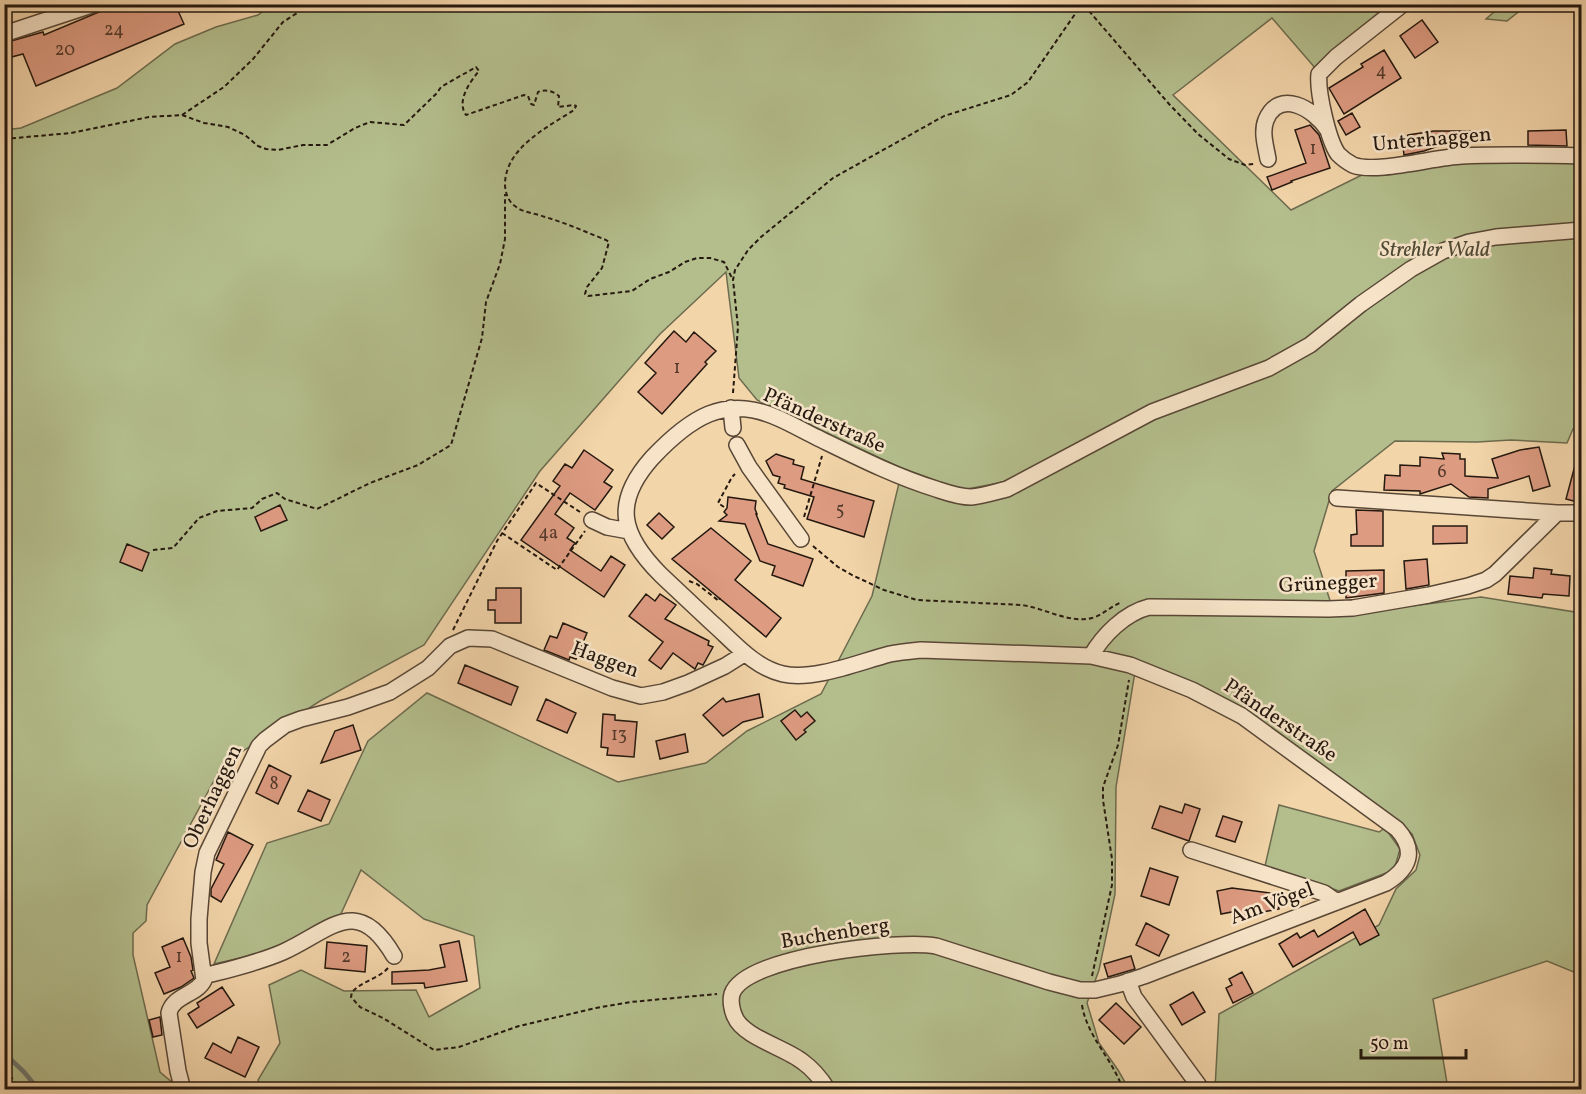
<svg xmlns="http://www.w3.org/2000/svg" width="1586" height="1094" font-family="Vollkorn,serif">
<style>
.green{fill:#b4be8d;stroke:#6c6b4e;stroke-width:1.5}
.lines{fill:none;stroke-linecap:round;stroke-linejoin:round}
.stream{stroke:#6d7770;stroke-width:4.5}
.building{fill:#dd9b81;stroke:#24180f;stroke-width:1.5}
.minor-casing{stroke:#584736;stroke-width:18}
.path{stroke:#24180f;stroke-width:2;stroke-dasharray:4.5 3;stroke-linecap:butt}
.minor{stroke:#f7e4c8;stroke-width:15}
.labels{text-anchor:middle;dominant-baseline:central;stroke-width:5;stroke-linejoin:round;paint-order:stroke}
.number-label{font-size:18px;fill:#52392c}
.street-label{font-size:21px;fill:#24180f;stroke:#f7e4c8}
.park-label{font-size:21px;font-style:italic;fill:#4f4a35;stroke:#f7e4c8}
</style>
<rect width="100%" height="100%" fill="#f3d5aa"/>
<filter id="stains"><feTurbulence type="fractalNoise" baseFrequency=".00333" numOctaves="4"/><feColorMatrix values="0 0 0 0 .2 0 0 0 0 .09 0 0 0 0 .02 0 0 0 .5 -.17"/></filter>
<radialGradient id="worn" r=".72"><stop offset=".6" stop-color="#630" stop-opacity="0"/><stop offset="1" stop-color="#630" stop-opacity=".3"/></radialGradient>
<path class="green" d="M 271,5 L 1400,5 L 1316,69 L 1272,18 L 1173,95 L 1291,210 L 1380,166 L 1460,156 L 1581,156 L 1581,430 L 1573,429 L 1567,443 L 1511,440 L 1477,442 L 1395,441 L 1332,491 L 1314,551 L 1335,616 L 1481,597 L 1581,613 L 1581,975 L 1547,961 L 1433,999 L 1448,1089 L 1215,1089 L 1219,1014 L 1379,925 L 1396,889 L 1416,870 L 1420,855 L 1412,834 L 1253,715 L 1185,680 L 1135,672 L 1116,787 L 1115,894 L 1099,970 L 1087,1003 L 1099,1043 L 1118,1070 L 1129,1089 L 261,1089 L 258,1080 L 280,1043 L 269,985 L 301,970 L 344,991 L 416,990 L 429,1017 L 480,988 L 474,936 L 424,919 L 361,870 L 340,916 L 272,951 L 214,964 L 267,843 L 329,824 L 368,741 L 427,693 L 618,782 L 706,763 L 747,731 L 821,694 L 872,596 L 899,483 L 968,505 L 998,495 L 1079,460 L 1152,412 L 1269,368 L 1310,345 L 1361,304 L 1354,302 L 1308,339 L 1269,361 L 1145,408 L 1079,445 L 1004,482 L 962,490 L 901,468 L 757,400 L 739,378 L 726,272 L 660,334 L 540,471 L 424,645 L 320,701 L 223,764 L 147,905 L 146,921 L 133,933 L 133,955 L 160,1072 L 180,1089 L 5,1089 L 4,130 L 21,128 L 117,88 L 175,44 L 216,27 L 258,15 Z
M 1502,5 L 1502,4 L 1527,5 L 1507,21 L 1486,19 Z
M 1279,805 L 1379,832 L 1385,828 L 1400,849 L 1394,870 L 1339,891 L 1265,866 Z"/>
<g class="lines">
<path class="stream" d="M 4,1053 L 24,1072 L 39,1090"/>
</g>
<path class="building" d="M 118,4 L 175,4 L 184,24 L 36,86 L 23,54 L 4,59 L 4,43 L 43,32 L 44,35 Z
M 1422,20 L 1438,42 L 1415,58 L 1400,36 Z
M 1384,50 L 1401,78 L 1344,114 L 1329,88 L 1363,67 L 1361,64 Z
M 1352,113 L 1360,127 L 1346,135 L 1338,121 Z
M 1310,125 L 1319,135 L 1330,168 L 1291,181 L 1292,182 L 1272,190 L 1267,177 L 1306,163 L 1295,130 Z
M 1566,130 L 1567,146 L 1528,145 L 1528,131 Z
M 1434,131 L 1470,131 L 1470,144 L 1441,145 L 1424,151 L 1404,155 L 1403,146 L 1408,135 Z
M 674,331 L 686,342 L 694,332 L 716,351 L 705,362 L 707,364 L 662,414 L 638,392 L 656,373 L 645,363 Z
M 1539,447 L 1550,486 L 1533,491 L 1529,476 L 1488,489 L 1488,498 L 1469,497 L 1451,484 L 1420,494 L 1420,491 L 1384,490 L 1385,475 L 1400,476 L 1400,465 L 1420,466 L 1420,457 L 1444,459 L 1442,453 L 1460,454 L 1460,459 L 1465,459 L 1465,476 L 1498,478 L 1492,459 L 1520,450 Z
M 584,450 L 613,470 L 604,482 L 612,487 L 595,510 L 570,493 L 555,514 L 574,528 L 567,538 L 575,543 L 570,550 L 601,571 L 611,556 L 625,565 L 604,597 L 521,540 L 560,486 L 553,481 L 565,464 L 572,468 Z
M 776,454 L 794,460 L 793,464 L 804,467 L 801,479 L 874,501 L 864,537 L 807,519 L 814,497 L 784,488 L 785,485 L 778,483 L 780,477 L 773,475 L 766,461 Z
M 1578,454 L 1581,455 L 1581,503 L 1566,499 Z
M 728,497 L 756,501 L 755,509 L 757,514 L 756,514 L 768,544 L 813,559 L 803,586 L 772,575 L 775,566 L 760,561 L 745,524 L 719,521 L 727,515 L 724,512 L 727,508 Z
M 280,505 L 287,520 L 261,531 L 255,517 Z
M 1356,510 L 1383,511 L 1383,546 L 1351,546 L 1351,535 L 1357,534 Z
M 659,513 L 674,527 L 662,539 L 647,525 Z
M 1433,526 L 1467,526 L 1467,543 L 1433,544 Z
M 711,528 L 751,561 L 735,580 L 781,618 L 766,637 L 672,559 Z
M 127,544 L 149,553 L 142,571 L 120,562 Z
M 1427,559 L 1429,585 L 1406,589 L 1404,561 Z
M 1534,568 L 1552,570 L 1551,574 L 1570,576 L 1569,596 L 1543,594 L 1542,598 L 1508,594 L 1510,576 L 1533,578 Z
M 1384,570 L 1384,593 L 1346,598 L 1346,571 Z
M 496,588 L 521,588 L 521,623 L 495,623 L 495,610 L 488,610 L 488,600 L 496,600 Z
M 646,594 L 655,601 L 660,594 L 676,605 L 665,619 L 709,641 L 708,645 L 713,647 L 703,665 L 698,663 L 695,669 L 673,653 L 661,669 L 649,660 L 663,642 L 629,616 Z
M 563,623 L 587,633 L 576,659 L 570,657 L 569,660 L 544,650 L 550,636 L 557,638 Z
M 465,665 L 518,687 L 511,705 L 458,683 Z
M 759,694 L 763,717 L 743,722 L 723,736 L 703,715 L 723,698 L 726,702 Z
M 546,699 L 576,713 L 567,733 L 537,720 Z
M 795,710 L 801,717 L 807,712 L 815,721 L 804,730 L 806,732 L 796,740 L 781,721 Z
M 603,714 L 615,715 L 615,720 L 637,722 L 634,757 L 607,755 L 608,748 L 601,747 Z
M 353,725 L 361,750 L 321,763 L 335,731 Z
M 685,734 L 688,752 L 660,759 L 656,741 Z
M 269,765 L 291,776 L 278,804 L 256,793 Z
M 308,790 L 330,800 L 321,821 L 298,811 Z
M 1185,804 L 1200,809 L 1189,841 L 1152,828 L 1160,806 L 1182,813 Z
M 1223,816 L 1242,822 L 1235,842 L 1216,836 Z
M 228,832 L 253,845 L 221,902 L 211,896 L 211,889 L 224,864 L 216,860 Z
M 1150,868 L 1178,877 L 1169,905 L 1141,896 Z
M 1232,888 L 1277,894 L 1279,909 L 1237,917 L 1237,911 L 1221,914 L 1217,891 Z
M 1365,909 L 1379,935 L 1360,945 L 1353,932 L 1293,967 L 1279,944 L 1297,933 L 1300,938 L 1314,930 L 1318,937 Z
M 1146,923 L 1169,935 L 1159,956 L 1136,945 Z
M 183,938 L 191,957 L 193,970 L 191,971 L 194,978 L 181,987 L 164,994 L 155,973 L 170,967 L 162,947 Z
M 459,941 L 467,981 L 425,988 L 424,983 L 392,984 L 392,972 L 429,970 L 445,967 L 440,945 Z
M 327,942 L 367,946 L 365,972 L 325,968 Z
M 1131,956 L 1135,969 L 1108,977 L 1104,964 Z
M 1242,972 L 1253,993 L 1233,1003 L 1226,988 L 1232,985 L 1229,979 Z
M 222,987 L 234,1005 L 197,1028 L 188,1014 L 199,1007 L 197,1003 Z
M 1193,992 L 1205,1012 L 1182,1025 L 1170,1005 Z
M 1116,1003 L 1141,1027 L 1124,1044 L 1099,1020 Z
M 160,1017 L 162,1035 L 153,1037 L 149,1020 Z
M 238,1037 L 259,1047 L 245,1077 L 205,1058 L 213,1043 L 231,1053 Z"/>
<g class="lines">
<defs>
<path id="minor" d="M 1403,4 L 1336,57 L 1319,74 C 1317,91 1328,140 1338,154 C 1342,158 1347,162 1353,165 C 1375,174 1435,157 1462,156 C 1502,154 1542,155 1582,156
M 4,34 L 95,4
M 1268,159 C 1266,147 1261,132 1266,120 C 1279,88 1314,109 1327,129
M 731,408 L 733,428
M 737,445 L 749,467 L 801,539
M 1337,498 L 1557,513
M 592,520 L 607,527 L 629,531
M 1091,656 C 1103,635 1125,613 1149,607 L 1328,609 L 1353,608 L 1429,595 L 1468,586 L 1486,580 L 1495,574 L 1557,513 L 1582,513
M 1191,850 L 1324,893 L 1337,902
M 204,976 C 231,969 258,963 283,952 C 331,930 357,893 394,956
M 1128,981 L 1134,997 L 1202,1090
M 183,1090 L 178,1071 L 169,1013 C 173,995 197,995 204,980 L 199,943 L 199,919 L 203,872 L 207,853 L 259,746 L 265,740 L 285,725 L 301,719 L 348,707 L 390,692 L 428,668 L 450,646 L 468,638 L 492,639 L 612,688 L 641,696 L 663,692 L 688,683 L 725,666 L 744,654
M 828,1090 C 821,1079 813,1069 803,1062 C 786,1048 743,1037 735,1017 C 732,1011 730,1001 732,994 C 744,956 902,939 936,946 L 1049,982 L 1080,990 L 1095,990 L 1120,984 L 1144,976 L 1386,883 C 1409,869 1417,851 1397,829 L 1242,716 L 1192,690 L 1130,665 L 1091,656 L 921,650 C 911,651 900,652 890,654 C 859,662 814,681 783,674 C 753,667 733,641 711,622 C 694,606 678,591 661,575 C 621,535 612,503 652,458 C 668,441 687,423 709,414 C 724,408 738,407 753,410 C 775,414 796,427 816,437 C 855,456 894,476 936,489 C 948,493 959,497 971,497 C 983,496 995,492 1007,489 L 1152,412 L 1269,368 L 1310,345 L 1361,304 L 1411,269 L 1443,251 L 1469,242 L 1496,237 L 1582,230"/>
</defs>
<use href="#minor" class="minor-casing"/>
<path class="path" d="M 1089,11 L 1169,104 L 1198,134 L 1229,159 L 1245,165 L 1254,164
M 182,115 L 224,87 L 253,59 L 283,22 L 311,4
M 4,139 L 71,133 L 149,117 L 182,115 L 204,123 L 228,127 L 245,135 L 258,146 L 266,149 L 278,150 L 303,145 L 327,145 L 355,128 L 370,122 L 404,125 L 437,93 L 441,87 L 476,67 L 479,71 C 470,82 456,101 466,115 L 524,95 L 528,96 L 531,104 L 534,105 L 538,92 C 545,89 553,91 559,96 L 558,107 L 574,105 L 576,106 L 574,110 C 548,127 504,148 505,186 C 506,194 508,201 515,206 C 523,213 535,213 545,217 C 566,223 586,232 606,240 L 609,242 L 602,268 L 587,287 L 585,294 L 588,296 L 632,291 L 650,279 L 669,272 L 685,262 L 697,258 L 710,258 L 724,262 L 733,280
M 733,393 L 738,327 L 733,280 L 735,270 L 748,250 L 761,237 L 833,178 L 944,116 L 1011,95 L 1028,82 L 1082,4
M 724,507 L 718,503 L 732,477 L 735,474
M 804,517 L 822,456
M 502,533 L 557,570 L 585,531
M 813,546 L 838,567 L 852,575 L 884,590 L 917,600 L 1022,605 C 1044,608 1070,624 1092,618 C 1103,615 1111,606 1122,602
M 153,550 L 173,548 L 199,518 L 217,511 L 252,508 L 262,499 L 277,493 L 285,499 L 317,509 L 370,483 L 418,465 L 451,445 L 482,338 L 486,302 L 500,264 L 505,239 L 505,194
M 689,581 L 697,584 L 719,601 L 720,598
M 453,630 L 497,541 L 536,483 L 580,512
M 388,968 C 378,979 362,981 352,992 L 351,997 L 360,1007 L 383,1018 L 434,1050 L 459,1047 L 519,1026 L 596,1008 L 631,1002 L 717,994
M 1092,976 L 1112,885 L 1112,859 L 1103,800 L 1103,787 L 1118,745 L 1129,680
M 1082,1005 C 1087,1037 1113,1059 1123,1090
M 4,1071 L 12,1078 L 19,1090"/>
<use href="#minor" class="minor"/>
</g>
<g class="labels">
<g class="number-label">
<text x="114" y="30">24</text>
<text x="65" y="50">20</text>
<text x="1381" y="71">4</text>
<text x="1313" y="149">1</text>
<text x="677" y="368">1</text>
<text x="1442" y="472">6</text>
<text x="840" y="510">5</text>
<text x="548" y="533">4a</text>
<text x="619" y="735">13</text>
<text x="274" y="784">8</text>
<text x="179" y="957">1</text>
<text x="346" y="957">2</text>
</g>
<g class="street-label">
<text transform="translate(1432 140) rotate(-5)">Unterhaggen</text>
<text transform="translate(824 421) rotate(24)">Pfänderstraße</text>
<text transform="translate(1328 584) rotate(-3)">Grünegger</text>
<text transform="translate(605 660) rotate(20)">Haggen</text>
<text transform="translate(1280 721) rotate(34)">Pfänderstraße</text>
<text transform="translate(213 797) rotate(-65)">Oberhaggen</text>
<text transform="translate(1272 904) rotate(-20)">Am Vögel</text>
<text transform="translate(835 934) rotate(-9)">Buchenberg</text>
</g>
<g class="park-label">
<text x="1435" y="250">Strehler Wald</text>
</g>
</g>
<rect width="1586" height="1094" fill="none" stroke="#f3d5aa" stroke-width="24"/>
<rect x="6" y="6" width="1574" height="1082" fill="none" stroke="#24180f" stroke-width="3"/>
<rect x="12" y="12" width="1562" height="1070" fill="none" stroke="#24180f" stroke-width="1.5"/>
<path d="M1361 1049v9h105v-9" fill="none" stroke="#24180f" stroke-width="3"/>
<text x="1370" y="1049" font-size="18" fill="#24180f" stroke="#f7e4c8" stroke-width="4.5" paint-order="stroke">50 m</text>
<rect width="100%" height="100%" filter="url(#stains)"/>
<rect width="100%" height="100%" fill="url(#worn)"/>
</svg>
